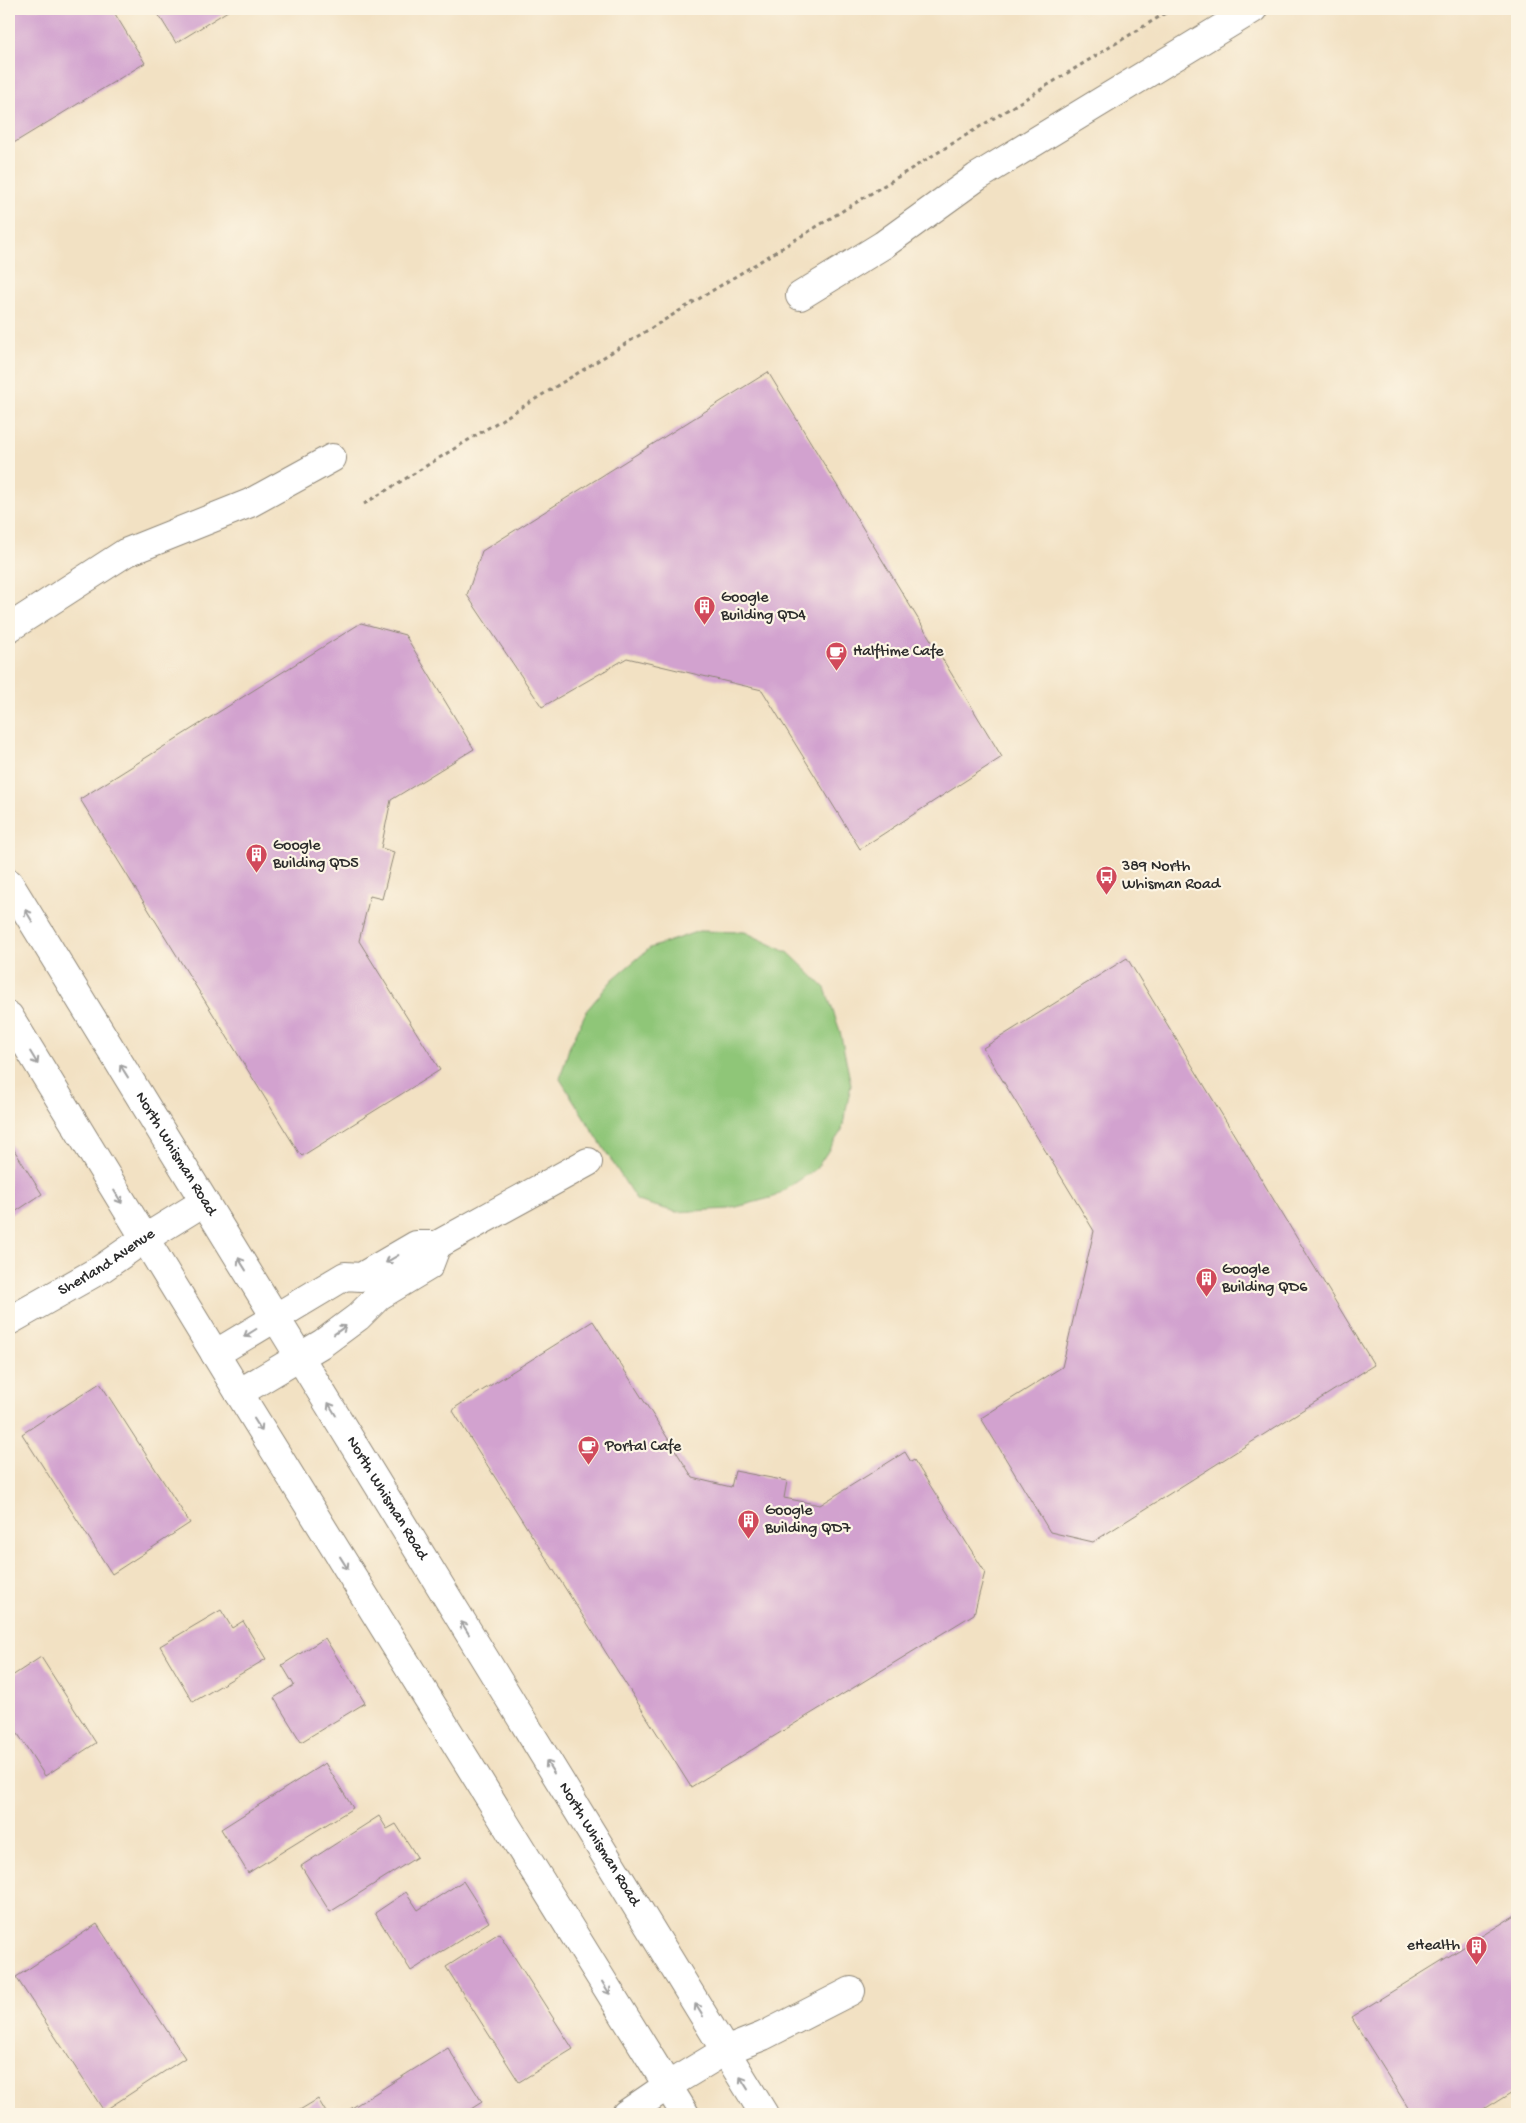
<svg xmlns="http://www.w3.org/2000/svg" width="1526" height="2123" font-family="'Gochi Hand',sans-serif">
<style>
.green{fill:#8fc678;stroke:#5d7852}
.building{fill:#d2a2cf}
.lines{fill:none;stroke-linecap:round;stroke-linejoin:round}
.minor-casing{stroke:#8e8677;stroke-width:30}
.major-casing{stroke:#8e8677;stroke-width:30}
.path{stroke:#8e8677;stroke-width:3;stroke-dasharray:4 4;stroke-linecap:butt}
.minor{stroke:#fff;stroke-width:28}
.major{stroke:#fff;stroke-width:28}
.oneway{stroke:#a0a0a0}
.labels{text-anchor:middle;dominant-baseline:central;stroke-width:4.5;stroke-linejoin:round;paint-order:stroke}
.poi-label{font-size:16px;fill:#2b2b2b;stroke:#fcf5e5;text-anchor:start}
.street-label{font-size:16px;fill:#2b2b2b;stroke:#fcf5e5}
</style>
<rect width="100%" height="100%" fill="#fcf5e5"/>
<filter id="ink" filterUnits="userSpaceOnUse"><feTurbulence type="fractalNoise" baseFrequency=".02" numOctaves="2"/><feDisplacementMap in="SourceGraphic" scale="10" xChannelSelector="R" yChannelSelector="G"/><feConvolveMatrix kernelMatrix="1 2 1 2 8 2 1 2 1" color-interpolation-filters="sRGB"/></filter>
<filter id="wash" filterUnits="userSpaceOnUse"><feTurbulence type="fractalNoise" baseFrequency=".0096" numOctaves="4" result="noise"/><feDisplacementMap in="SourceGraphic" scale="20" xChannelSelector="R" yChannelSelector="G"/><feGaussianBlur stdDeviation="1.12" result="paint"/><feColorMatrix in="noise" values="0 0 0 0 0 0 0 0 0 0 0 0 0 0 0 0 0 1.4 0 .05"/><feComposite in="paint" operator="in"/></filter>
<g filter="url(#wash)">
<rect width="100%" height="100%" fill="#f2e1c3"/>
<path class="green" d="M 699,931 L 745,932 L 789,953 L 825,988 L 840,1031 L 851,1085 L 842,1130 L 816,1169 L 774,1197 L 729,1209 L 676,1212 L 637,1201 L 560,1079 L 569,1048 L 587,1010 L 613,979 L 650,948 Z"/>
<g id="blocks">
<path class="building" d="M 9,9 L 112,9 L 145,63 L 12,144 L 9,140 Z
M 155,9 L 231,9 L 176,43 Z
M 768,372 L 1002,757 L 860,849 L 762,690 L 627,658 L 542,707 L 467,595 L 482,551 Z
M 361,623 L 405,635 L 474,749 L 391,800 L 381,848 L 394,852 L 382,899 L 370,896 L 359,941 L 440,1070 L 302,1156 L 299,1153 L 80,799 Z
M 1127,958 L 1374,1365 L 1093,1542 L 1050,1532 L 981,1418 L 1062,1367 L 1094,1231 L 983,1048 Z
M 9,1142 L 42,1194 L 9,1216 Z
M 593,1321 L 693,1478 L 731,1487 L 735,1471 L 787,1481 L 784,1498 L 820,1505 L 905,1452 L 911,1462 L 914,1460 L 985,1572 L 974,1614 L 691,1787 L 453,1411 L 456,1407 Z
M 100,1383 L 190,1523 L 112,1574 L 22,1434 Z
M 221,1610 L 232,1628 L 243,1621 L 266,1659 L 193,1702 L 160,1646 Z
M 325,1638 L 365,1703 L 301,1742 L 274,1698 L 294,1685 L 282,1665 Z
M 41,1657 L 96,1743 L 45,1776 L 9,1720 L 9,1678 Z
M 325,1763 L 353,1808 L 248,1873 L 221,1829 Z
M 379,1816 L 387,1829 L 396,1824 L 417,1857 L 330,1912 L 301,1866 Z
M 463,1881 L 489,1922 L 411,1971 L 375,1913 L 406,1892 L 418,1910 Z
M 1517,1914 L 1517,2089 L 1477,2114 L 1412,2114 L 1351,2017 Z
M 97,1924 L 185,2058 L 104,2111 L 16,1977 Z
M 499,1933 L 573,2049 L 519,2082 L 446,1967 Z
M 448,2048 L 482,2102 L 463,2114 L 349,2114 L 347,2111 Z
M 318,2099 L 327,2114 L 293,2114 Z"/>
</g>
</g>
<g filter="url(#ink)">
<use href="#blocks" fill-opacity="0" stroke="#8e8677" stroke-width="1"/>
<g class="lines">
<defs>
<g id="minor">
<path d="M 800,296 L 883,245 L 977,177 L 1253,9"/>
<path d="M 9,628 L 125,553 L 250,503 L 332,458"/>
<path id="s1" d="M 9,1321 L 101,1269 L 144,1239 L 204,1202"/>
<path d="M 215,1354 L 345,1276 L 361,1277 L 416,1245 L 437,1245 L 588,1162"/>
<path d="M 239,1393 L 323,1343 L 358,1317 L 379,1296 L 429,1266 L 437,1245"/>
<path d="M 626,2114 L 667,2086 L 725,2051 L 763,2036 L 851,1991"/>
</g>
<g id="major">
<path id="s2" d="M 9,883 L 764,2114"/>
<path d="M 9,1016 L 239,1393 L 685,2114"/>
</g>
</defs>
<use href="#minor" class="minor-casing"/>
<use href="#major" class="major-casing"/>
<path class="path" d="M 364,504 L 1172,9"/>
<use href="#minor" class="minor"/>
<use href="#major" class="major"/>
</g>
<defs><path id="oneway-shaft" d="M-6 0H5M1.5-3L5.5 0L1.5 3" fill="none" stroke-width="1.6" stroke-linecap="round" stroke-linejoin="round" transform="scale(1.25)"/></defs>
<g class="oneway">
<use href="#oneway-shaft" transform="translate(29 916) rotate(-121)"/>
<use href="#oneway-shaft" transform="translate(34 1058) rotate(59)"/>
<use href="#oneway-shaft" transform="translate(124 1071) rotate(-122)"/>
<use href="#oneway-shaft" transform="translate(118 1197) rotate(59)"/>
<use href="#oneway-shaft" transform="translate(392 1259) rotate(149)"/>
<use href="#oneway-shaft" transform="translate(242 1264) rotate(-122)"/>
<use href="#oneway-shaft" transform="translate(340 1330) rotate(-36)"/>
<use href="#oneway-shaft" transform="translate(250 1333) rotate(148)"/>
<use href="#oneway-shaft" transform="translate(332 1409) rotate(-121)"/>
<use href="#oneway-shaft" transform="translate(258 1425) rotate(58)"/>
<use href="#oneway-shaft" transform="translate(344 1563) rotate(58)"/>
<use href="#oneway-shaft" transform="translate(465 1628) rotate(-122)"/>
<use href="#oneway-shaft" transform="translate(550 1767) rotate(-122)"/>
<use href="#oneway-shaft" transform="translate(606 1988) rotate(58)"/>
<use href="#oneway-shaft" transform="translate(699 2010) rotate(-122)"/>
<use href="#oneway-shaft" transform="translate(744 2083) rotate(-122)"/>
</g>
</g>
<defs>
<symbol id="building-pin" viewBox="-11 -11 22 30"><path d="M0 17L-7.5 6A9.5 9.5 0 1 1 7.5 6Z" fill="#d1495b" stroke="#fcf5e5"/><path d="M-4-6H4V6H1V3H-1V6H-4ZM-2.5-4.3h1.7v1.8h-1.7ZM.8-4.3h1.7v1.8H.8ZM-2.5-1h1.7V.8h-1.7ZM.8-1h1.7V.8H.8Z" fill="#fff"/></symbol>
<symbol id="cafe-pin" viewBox="-11 -11 22 30"><path d="M0 17L-7.5 6A9.5 9.5 0 1 1 7.5 6Z" fill="#d1495b" stroke="#fcf5e5"/><path d="M-5.5-4.5H6V0H3Q3 3.5 0 3.5H-2.5Q-5.5 3.5-5.5 0ZM3-3.2v2h1.7v-2ZM-6 4.5H4V6H-6Z" fill="#fff"/></symbol>
<symbol id="bus-pin" viewBox="-11 -11 22 30"><path d="M0 17L-7.5 6A9.5 9.5 0 1 1 7.5 6Z" fill="#d1495b" stroke="#fcf5e5"/><path d="M-5-6H5V4H4V6H2V4H-2V6H-4V4H-5ZM-3.5-4V0h7V-4ZM-3.5 1.2v1.5H-2V1.2ZM2 1.2v1.5H3.5V1.2Z" fill="#fff"/></symbol>
</defs>
<g fill-rule="evenodd">
<use href="#building-pin" x="692" y="594" width="25" height="34"/>
<use href="#cafe-pin" x="824" y="640" width="25" height="34"/>
<use href="#building-pin" x="244" y="842" width="25" height="34"/>
<use href="#bus-pin" x="1094" y="864" width="25" height="34"/>
<use href="#building-pin" x="1194" y="1266" width="25" height="34"/>
<use href="#cafe-pin" x="576" y="1434" width="25" height="34"/>
<use href="#building-pin" x="736" y="1508" width="25" height="34"/>
<use href="#building-pin" x="1464" y="1934" width="25" height="34"/>
</g>
<g class="labels">
<g class="poi-label">
<text x="721" y="598">Google<tspan x="721" dy="18">Building QD4</tspan></text>
<text x="853" y="652">Halftime Cafe</text>
<text x="273" y="846">Google<tspan x="273" dy="18">Building QD5</tspan></text>
<text x="1122" y="867">389 North<tspan x="1122" dy="18">Whisman Road</tspan></text>
<text x="1222" y="1270">Google<tspan x="1222" dy="18">Building QD6</tspan></text>
<text x="605" y="1447">Portal Cafe</text>
<text x="765" y="1511">Google<tspan x="765" dy="18">Building QD7</tspan></text>
<text x="1460" y="1946" text-anchor="end">eHealth</text>
</g>
<g class="street-label">
<text stroke="none"><textPath href="#s2" startOffset="318">North Whisman Road</textPath></text>
<text stroke="none"><textPath href="#s1" startOffset="114">Sherland Avenue</textPath></text>
<text stroke="none"><textPath href="#s2" startOffset="722">North Whisman Road</textPath></text>
<text stroke="none"><textPath href="#s2" startOffset="1128">North Whisman Road</textPath></text>
</g>
</g>
<rect width="1526" height="2123" fill="none" stroke="#fcf5e5" stroke-width="30"/>
</svg>
